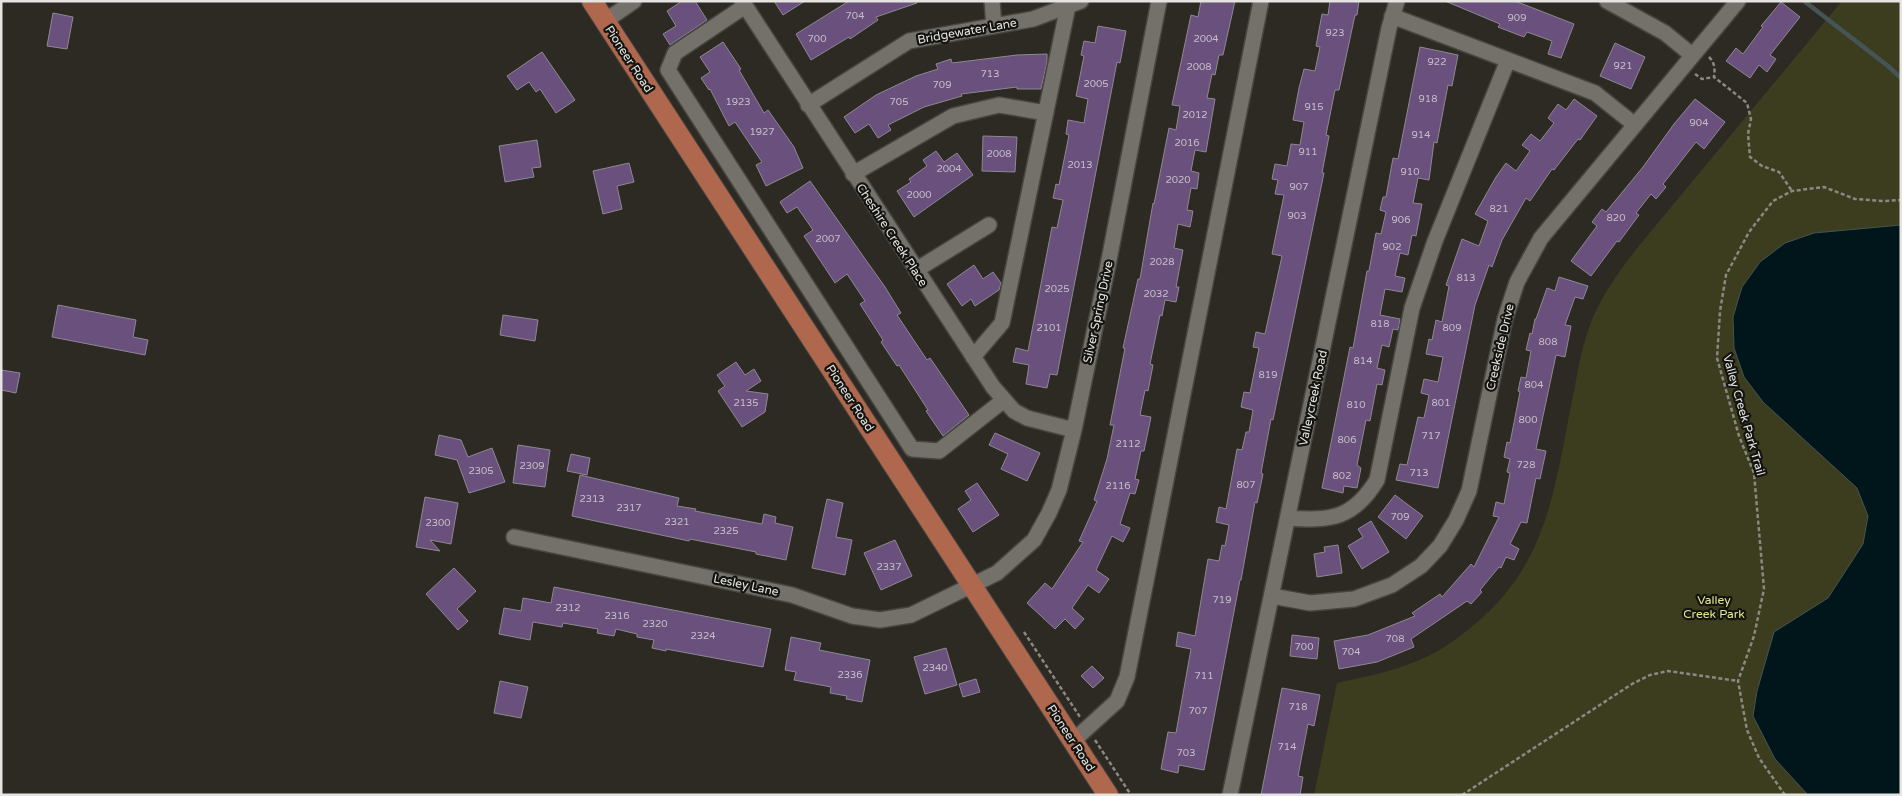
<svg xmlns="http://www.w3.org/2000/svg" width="1902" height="796" font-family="'Varela Round',sans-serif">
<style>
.green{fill:#3c3d1e}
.water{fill:#01161a;stroke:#455455}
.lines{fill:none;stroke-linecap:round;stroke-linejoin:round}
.stream{stroke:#455455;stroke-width:4.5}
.building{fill:#69507d;stroke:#8d8991}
.minor-casing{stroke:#464540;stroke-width:18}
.major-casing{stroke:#464540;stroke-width:22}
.path{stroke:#8a8983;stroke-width:2.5;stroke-dasharray:4 2.5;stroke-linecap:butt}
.minor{stroke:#737169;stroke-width:15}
.major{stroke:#af674d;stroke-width:20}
.labels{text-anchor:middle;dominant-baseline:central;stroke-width:4.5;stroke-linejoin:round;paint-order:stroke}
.number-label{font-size:10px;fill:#c6bfc7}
.street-label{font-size:12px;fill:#e5e4e0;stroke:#131310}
.park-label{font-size:12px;fill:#e2e792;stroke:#131310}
</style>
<rect width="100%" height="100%" fill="#2c2a23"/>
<path class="green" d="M 1842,1 L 1901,1 L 1901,795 L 1314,795 L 1337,683 C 1364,677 1391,672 1417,661 C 1442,651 1463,635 1483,617 C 1553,554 1556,473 1575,386 C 1579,364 1583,342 1592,320 C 1603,293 1620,270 1638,247 Z"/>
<path class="water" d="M 1901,225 L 1901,795 L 1808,795 L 1775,759 L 1753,716 L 1757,691 L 1774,632 L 1828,598 L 1863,544 L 1868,516 L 1857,488 L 1763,402 L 1744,377 L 1734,348 L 1733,317 L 1742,287 L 1760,262 L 1785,243 L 1814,233 Z"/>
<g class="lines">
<path class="stream" d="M 1804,1 L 1888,66 L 1901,78"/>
</g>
<path class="building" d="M 682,1 L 695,1 L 707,20 L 670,45 L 663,34 L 676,26 L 667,11 Z
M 774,1 L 805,1 L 783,15 Z
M 849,1 L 916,1 L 917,3 L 876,17 L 878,20 L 850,39 L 849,37 L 811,60 L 796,34 Z
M 1201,1 L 1235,1 L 1223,55 L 1219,55 L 1215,75 L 1212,74 L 1207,98 L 1215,99 L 1206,152 L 1195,150 L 1191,171 L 1199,173 L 1197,189 L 1191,188 L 1187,210 L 1193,211 L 1190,227 L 1178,224 L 1174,248 L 1183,250 L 1176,287 L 1179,287 L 1176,302 L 1165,300 L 1162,316 L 1160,315 L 1150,364 L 1153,365 L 1148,391 L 1145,390 L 1140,415 L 1151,417 L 1144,451 L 1141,451 L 1135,479 L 1139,480 L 1135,494 L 1130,493 L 1120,524 L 1130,528 L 1123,542 L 1112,536 L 1096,570 L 1109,579 L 1099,593 L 1088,585 L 1072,608 L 1084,619 L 1075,629 L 1065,619 L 1055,629 L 1027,603 L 1045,583 L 1052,589 L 1083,542 L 1079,541 L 1097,501 L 1094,500 L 1107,459 L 1114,425 L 1110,425 L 1125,348 L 1123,348 L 1138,279 L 1140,279 L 1153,203 L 1154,204 L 1169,128 L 1176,130 L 1180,106 L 1172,105 L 1191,15 L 1198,17 Z
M 1330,1 L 1359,1 L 1357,15 L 1355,15 L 1339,90 L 1335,90 L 1326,135 L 1329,136 L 1322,173 L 1324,173 L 1273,420 L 1271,419 L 1261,473 L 1263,474 L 1257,503 L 1255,502 L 1241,580 L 1240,580 L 1204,770 L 1179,765 L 1178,773 L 1161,769 L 1168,732 L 1176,733 L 1191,649 L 1176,646 L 1178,632 L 1195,636 L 1208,559 L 1219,561 L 1222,545 L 1225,546 L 1229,525 L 1216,522 L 1219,507 L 1226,509 L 1237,449 L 1242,450 L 1246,432 L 1249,432 L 1253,410 L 1241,407 L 1244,392 L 1250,393 L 1259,348 L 1253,347 L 1256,332 L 1265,334 L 1282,256 L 1272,254 L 1284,195 L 1275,194 L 1278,180 L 1272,179 L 1275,164 L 1287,166 L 1291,144 L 1300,145 L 1304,122 L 1293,120 L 1299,88 L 1304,69 L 1315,71 L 1320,47 L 1316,46 L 1322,14 L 1328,15 Z
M 1445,1 L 1515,1 L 1574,24 L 1561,58 L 1548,54 L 1552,41 L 1527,32 L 1524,37 L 1498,27 L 1500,24 Z
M 1781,2 L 1800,17 L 1770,55 L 1776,59 L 1767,72 L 1759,65 L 1750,78 L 1726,61 L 1736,48 L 1743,54 L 1763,27 L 1761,26 Z
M 53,13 L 73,17 L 67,49 L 47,46 Z
M 1098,26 L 1126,31 L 1120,63 L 1117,62 L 1057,375 L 1050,374 L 1047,388 L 1026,384 L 1029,365 L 1013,362 L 1016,348 L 1028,351 L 1052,227 L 1057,228 L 1063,200 L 1053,198 L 1056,184 L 1059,185 L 1069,135 L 1066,134 L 1068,120 L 1084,123 L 1088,99 L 1076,96 L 1084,56 L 1081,55 L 1084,41 L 1095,43 Z
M 723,42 L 741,69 L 739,70 L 764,113 L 768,110 L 794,147 L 803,168 L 766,186 L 756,165 L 762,162 L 735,122 L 729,126 L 710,89 L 709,90 L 701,78 L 710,72 L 700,57 Z
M 1615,43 L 1645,57 L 1631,89 L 1600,76 Z
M 1420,47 L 1458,55 L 1452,86 L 1448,85 L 1437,143 L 1434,142 L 1429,180 L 1418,178 L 1413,203 L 1422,204 L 1416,236 L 1412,235 L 1408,255 L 1400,253 L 1395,276 L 1405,278 L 1402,292 L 1385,289 L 1380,315 L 1400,319 L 1398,330 L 1393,329 L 1389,347 L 1382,345 L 1377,368 L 1385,370 L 1382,385 L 1377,384 L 1370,421 L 1366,420 L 1357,465 L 1361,468 L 1357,488 L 1344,486 L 1343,493 L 1322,488 L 1350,347 L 1353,348 L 1367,271 L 1369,271 L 1376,233 L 1381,234 L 1386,212 L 1380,210 L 1383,197 L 1386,197 L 1393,158 L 1398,159 Z
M 542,52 L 575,100 L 556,113 L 540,89 L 536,92 L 529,82 L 517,90 L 507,76 Z
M 1047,54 L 1047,62 L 1041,89 L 1017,89 L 1017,87 L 961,94 L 962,96 L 924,107 L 888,125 L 891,130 L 878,138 L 869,124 L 855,133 L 844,117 L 876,95 L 916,76 L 938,69 L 936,64 L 951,59 L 952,63 L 1017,55 Z
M 1574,99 L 1597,116 L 1580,140 L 1578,139 L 1554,170 L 1552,169 L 1530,201 L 1526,198 L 1502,240 L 1492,267 L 1489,265 L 1475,305 L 1438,488 L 1396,480 L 1400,464 L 1407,465 L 1418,417 L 1424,418 L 1429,395 L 1421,393 L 1424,379 L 1438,382 L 1443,357 L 1426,354 L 1429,339 L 1432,340 L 1436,320 L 1442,322 L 1449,286 L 1446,285 L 1462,239 L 1479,246 L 1488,221 L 1475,214 L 1496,177 L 1506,163 L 1516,171 L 1530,151 L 1522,145 L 1531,134 L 1540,141 L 1554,123 L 1548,118 L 1558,104 L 1566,110 Z
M 1695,99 L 1725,122 L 1704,149 L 1696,142 L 1663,184 L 1666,187 L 1656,199 L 1651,194 L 1636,213 L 1639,215 L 1619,242 L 1617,241 L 1591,276 L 1571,261 L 1597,226 L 1592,222 L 1602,209 L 1606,212 L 1643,167 L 1674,124 Z
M 983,136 L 1017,137 L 1015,172 L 982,171 Z
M 537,140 L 541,167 L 532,168 L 534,177 L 505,182 L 499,146 Z
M 936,151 L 944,162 L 957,153 L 973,175 L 914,217 L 897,191 L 911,182 L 909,179 L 927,166 L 923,160 Z
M 629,163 L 634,182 L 617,186 L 622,209 L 603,214 L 593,171 Z
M 810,181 L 885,287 L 901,313 L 897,315 L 927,360 L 930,358 L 969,415 L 943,436 L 926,411 L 928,410 L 899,365 L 897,366 L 881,342 L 883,340 L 860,304 L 865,301 L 847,274 L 835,283 L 804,236 L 813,230 L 797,207 L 787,213 L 780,202 Z
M 974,265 L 983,279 L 993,272 L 1001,283 L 999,290 L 975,306 L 971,299 L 962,306 L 947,284 Z
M 1559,277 L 1588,286 L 1583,299 L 1575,297 L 1565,325 L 1571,326 L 1565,357 L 1556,355 L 1536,449 L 1546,451 L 1540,479 L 1536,478 L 1527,523 L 1521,522 L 1510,544 L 1519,549 L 1514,560 L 1506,557 L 1501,568 L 1499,567 L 1480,590 L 1482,592 L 1471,604 L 1467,601 L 1411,639 L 1414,647 L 1377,662 L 1339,669 L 1334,641 L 1368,635 L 1415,616 L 1412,613 L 1440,594 L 1442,597 L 1471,564 L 1474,567 L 1499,517 L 1493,516 L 1496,502 L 1504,504 L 1510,473 L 1507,472 L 1510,459 L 1504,457 L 1507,442 L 1510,443 L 1520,392 L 1518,391 L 1521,377 L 1526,378 L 1531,351 L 1526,350 L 1530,333 L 1532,334 L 1535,319 L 1536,319 L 1547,288 L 1555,291 Z
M 58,305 L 136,320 L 133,337 L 148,340 L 145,355 L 52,337 Z
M 503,315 L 538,320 L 535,341 L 500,335 Z
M 736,362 L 745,375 L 754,369 L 761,381 L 746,391 L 768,394 L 765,412 L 742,427 L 718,391 L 725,386 L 717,375 Z
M 1,370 L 20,373 L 16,393 L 1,390 Z
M 995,433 L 1040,453 L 1027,481 L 1001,469 L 1008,454 L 989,445 Z
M 439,435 L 461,440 L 468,457 L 492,448 L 505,482 L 469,493 L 457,460 L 435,455 Z
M 518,445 L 550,450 L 545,487 L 513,483 Z
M 571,454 L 590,458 L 587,475 L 567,471 Z
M 580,475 L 679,498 L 677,506 L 696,509 L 695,511 L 762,524 L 764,514 L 776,517 L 775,523 L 793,527 L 786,560 L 756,554 L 756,552 L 690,539 L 689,541 L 572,516 Z
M 977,483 L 999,515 L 973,532 L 958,509 L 971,500 L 965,491 Z
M 1395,495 L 1423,516 L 1406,539 L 1378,517 Z
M 425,497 L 458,503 L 451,544 L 430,540 L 440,551 L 416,547 Z
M 827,499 L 843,503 L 836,537 L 852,540 L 845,575 L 812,568 Z
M 1371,521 L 1389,552 L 1362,569 L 1348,546 L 1363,537 L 1358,529 Z
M 895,540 L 912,576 L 881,590 L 864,553 Z
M 1338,545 L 1342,573 L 1317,577 L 1314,554 L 1325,552 L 1324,547 Z
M 454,568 L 476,591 L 457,609 L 468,621 L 458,630 L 426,594 Z
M 554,587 L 771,629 L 763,667 L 666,649 L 666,651 L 652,648 L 654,640 L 637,637 L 637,634 L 616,629 L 614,636 L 597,633 L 598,629 L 563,623 L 562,627 L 533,622 L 530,640 L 499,634 L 504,608 L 521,611 L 523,598 L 551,603 Z
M 1292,635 L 1319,638 L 1317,659 L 1290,656 Z
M 791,637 L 821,643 L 819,650 L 870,660 L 862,702 L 846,699 L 847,696 L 830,693 L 831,687 L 794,680 L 796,672 L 785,670 Z
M 946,648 L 957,685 L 925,694 L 914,657 Z
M 1092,666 L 1104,678 L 1093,688 L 1081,676 Z
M 976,679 L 980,692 L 963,697 L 959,684 Z
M 500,681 L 528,687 L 521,718 L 494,713 Z
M 1282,688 L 1320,695 L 1314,726 L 1308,724 L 1298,776 L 1303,777 L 1300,795 L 1261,795 Z"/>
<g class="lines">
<defs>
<path id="minor" d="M 742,1 L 993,387 L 1014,411 L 1027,418 L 1074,430
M 992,1 L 994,26
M 1607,1 L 1665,33 L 1692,55
M 745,6 L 675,53 L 668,70 L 912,449 L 939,451 L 1004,400
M 1392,16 L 1595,93 L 1635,125
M 605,21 L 634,1
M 808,105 L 909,41 L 1033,19 L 1081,1
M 853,174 L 953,116 L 999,105 L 1046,113
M 916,270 L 989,225
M 973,357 L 1002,323 L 1068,6
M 1288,518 C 1331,521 1353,519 1377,480 L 1412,308 L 1435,241 L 1508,60
M 514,537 L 792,595 L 852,616 L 880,620 L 911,615 L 997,573 L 1034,540 L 1049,513 L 1059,490 L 1074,430 L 1109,260 L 1159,1
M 1272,596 L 1310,603 L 1354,599 L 1392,585 L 1421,566 L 1440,546 L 1456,520 L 1469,491 L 1505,319 L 1517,282 L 1541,238 L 1738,1
M 1073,741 L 1117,701 L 1127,677 L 1261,1
M 1230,795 L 1389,28 L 1397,1"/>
<path id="major" d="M 592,1 L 1108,795"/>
</defs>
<use href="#minor" class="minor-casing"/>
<use href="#major" class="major-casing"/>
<path class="path" d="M 1709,57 C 1715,63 1715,69 1714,77 L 1747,103 L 1751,119 L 1748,134 L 1750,157 L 1762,166 L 1779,172 L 1792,191
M 1695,74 L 1702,79 L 1714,77
M 1024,632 L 1080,717
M 1095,740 L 1131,795
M 1462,795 L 1632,684 L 1650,675 L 1668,671 L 1738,681
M 1785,795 L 1759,758 L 1747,730 L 1738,681 L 1754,636 L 1764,589 L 1754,473 L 1739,436 L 1717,358 L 1720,311 L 1726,275 L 1749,232 L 1773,201 L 1792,191 L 1824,187 L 1855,199 L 1883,201 L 1901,200"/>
<use href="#minor" class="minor"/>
<use href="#major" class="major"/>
</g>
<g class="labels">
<g class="number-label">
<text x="855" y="16">704</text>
<text x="1517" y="18">909</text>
<text x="1335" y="33">923</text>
<text x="817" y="39">700</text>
<text x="1206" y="39">2004</text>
<text x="1437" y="62">922</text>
<text x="1623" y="66">921</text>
<text x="1199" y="67">2008</text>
<text x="990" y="74">713</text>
<text x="1096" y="84">2005</text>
<text x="942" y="85">709</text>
<text x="1428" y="99">918</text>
<text x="738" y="102">1923</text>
<text x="899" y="102">705</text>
<text x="1314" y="107">915</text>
<text x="1195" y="115">2012</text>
<text x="1699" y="123">904</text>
<text x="762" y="132">1927</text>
<text x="1421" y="135">914</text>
<text x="1187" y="143">2016</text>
<text x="1308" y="152">911</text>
<text x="999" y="154">2008</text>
<text x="1080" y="165">2013</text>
<text x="949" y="169">2004</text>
<text x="1410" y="172">910</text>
<text x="1178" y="180">2020</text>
<text x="1299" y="187">907</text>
<text x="919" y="195">2000</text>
<text x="1499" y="209">821</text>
<text x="1297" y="216">903</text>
<text x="1616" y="218">820</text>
<text x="1401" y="220">906</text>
<text x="828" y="239">2007</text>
<text x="1392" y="247">902</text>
<text x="1162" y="262">2028</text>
<text x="1466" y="278">813</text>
<text x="1057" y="289">2025</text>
<text x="1156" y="294">2032</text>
<text x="1380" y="324">818</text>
<text x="1049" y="328">2101</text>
<text x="1452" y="328">809</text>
<text x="1548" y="342">808</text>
<text x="1363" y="361">814</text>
<text x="1268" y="375">819</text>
<text x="1534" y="385">804</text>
<text x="746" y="403">2135</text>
<text x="1441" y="403">801</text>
<text x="1356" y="405">810</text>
<text x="1528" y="420">800</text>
<text x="1431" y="436">717</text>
<text x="1347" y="440">806</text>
<text x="1128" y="444">2112</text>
<text x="1526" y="465">728</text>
<text x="532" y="466">2309</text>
<text x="481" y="471">2305</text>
<text x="1419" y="473">713</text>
<text x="1342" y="476">802</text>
<text x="1246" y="485">807</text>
<text x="1118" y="486">2116</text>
<text x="592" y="499">2313</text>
<text x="629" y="508">2317</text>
<text x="1400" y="517">709</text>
<text x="677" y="522">2321</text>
<text x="438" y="523">2300</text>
<text x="726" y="531">2325</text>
<text x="889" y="567">2337</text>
<text x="1222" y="600">719</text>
<text x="568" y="608">2312</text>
<text x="617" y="616">2316</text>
<text x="655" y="624">2320</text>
<text x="703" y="636">2324</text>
<text x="1395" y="639">708</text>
<text x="1304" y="647">700</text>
<text x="1351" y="652">704</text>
<text x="935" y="668">2340</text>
<text x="850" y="675">2336</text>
<text x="1204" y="676">711</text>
<text x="1298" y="707">718</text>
<text x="1198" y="711">707</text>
<text x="1287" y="747">714</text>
<text x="1186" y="753">703</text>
</g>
<g class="street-label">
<text transform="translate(967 31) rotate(-10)">Bridgewater Lane</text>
<text transform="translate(629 59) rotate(57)">Pioneer Road</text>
<text transform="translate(892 235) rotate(57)">Cheshire Creek Place</text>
<text transform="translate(1098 312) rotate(-78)">Silver Spring Drive</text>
<text transform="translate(1500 347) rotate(-77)">Creekside Drive</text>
<text transform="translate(850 398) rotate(57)">Pioneer Road</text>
<text transform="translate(1313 398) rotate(-78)">Valleycreek Road</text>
<text transform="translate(1744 415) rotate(74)">Valley Creek Park Trail</text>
<text transform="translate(746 585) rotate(12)">Lesley Lane</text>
<text transform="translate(1071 738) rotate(57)">Pioneer Road</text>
</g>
<g class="park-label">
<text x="1714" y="600">Valley<tspan x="1714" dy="14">Creek Park</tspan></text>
</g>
</g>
<rect width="1902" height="796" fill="none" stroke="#e5e4e0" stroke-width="5"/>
</svg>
